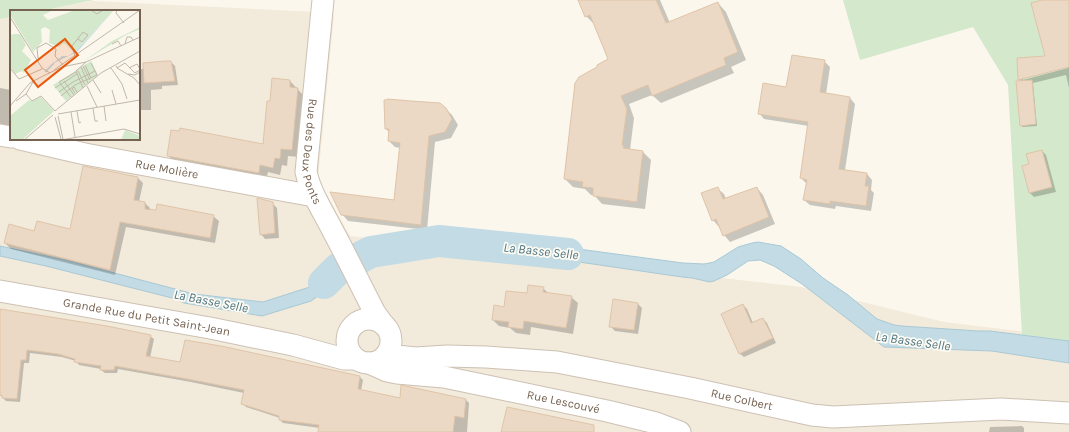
<svg xmlns="http://www.w3.org/2000/svg" width="1069" height="432" font-family="Karla,sans-serif">
<style>
.residential{fill:#f2eadb}
.green{fill:#d4e8cb}
.water{fill:#c2dbe4;stroke:#a9c9d5}
.shadow{fill:#0003;fill-rule:evenodd}
.lines{fill:none;stroke-linecap:round;stroke-linejoin:round}
.river{stroke:#c2dbe4;stroke-width:32}
.building{fill:#ecd9c5;stroke:#dfc4a8}
.minor-casing{stroke:#cdc1b3;stroke-width:23}
.minor{stroke:#fff;stroke-width:21}
.labels{text-anchor:middle;dominant-baseline:central;stroke-width:3.5;stroke-linejoin:round;paint-order:stroke}
.street-label{font-size:12px;fill:#756251;stroke:#fefbf3}
.water-label{font-size:13px;font-style:italic;fill:#4c7585;stroke:#fefbf3}
.inset-river{fill:none;stroke:#c2dbe4;stroke-width:2}
.inset-road{fill:none;stroke:#c1b7aa;stroke-width:1}
.view{fill:#e8590c;fill-opacity:0.15;stroke:#e8590c;stroke-width:2}
.inset-edge{fill:none;stroke:#756251;stroke-width:2}
</style>
<rect width="100%" height="100%" fill="#fbf7ed"/>
<path class="residential" d="M 92,1 L 317,12 L 334,15 L 318,179 L 350,236 L 801,287 L 944,322 L 1069,337 L 1069,432 L 0,432 L 0,19 L 11,17 L 11,139 L 139,139 L 139,11 L 41,11 Z"/>
<path class="green" d="M 0,0 L 94,0 L 41,11 L 11,11 L 11,17 L 0,19 Z
M 843,0 L 1069,0 L 1069,341 L 1022,335 L 1008,85 L 973,27 L 860,60 Z"/>
<path class="water" d="M 526,242 L 683,263 L 704,264 L 714,262 L 738,247 L 752,243 L 758,242 L 781,246 L 801,259 L 823,278 L 848,295 L 877,319 L 894,325 L 902,326 L 978,331 L 990,331 L 1069,341 L 1069,363 L 992,351 L 884,347 L 802,284 L 774,266 L 760,260 L 748,261 L 727,275 L 714,281 L 710,282 L 692,278 L 682,277 L 524,254 Z
M 0,246 L 65,260 L 194,294 L 263,302 L 316,285 L 343,257 L 350,272 L 311,301 L 262,316 L 184,303 L 176,299 L 46,266 L 0,256 Z"/>
<path class="shadow" d="M 579,0 L 660,0 L 670,23 L 718,3 L 726,12 L 746,60 L 731,67 L 734,73 L 661,103 L 652,95 L 629,104 L 634,118 L 630,150 L 643,152 L 651,160 L 645,209 L 602,204 L 594,195 L 591,195 L 585,189 L 573,187 L 565,179 L 610,60 L 594,24 L 586,16 Z
M 1043,0 L 1069,0 L 1069,88 L 1066,75 L 1033,83 L 1037,126 L 1023,127 L 1021,125 L 1022,82 L 1019,79 L 1046,57 ZM 1068,66 L 1068,68 L 1023,80 L 1023,77 Z
M 824,61 L 830,67 L 826,94 L 850,98 L 855,104 L 845,170 L 867,174 L 872,180 L 871,190 L 874,193 L 871,211 L 836,206 L 835,209 L 810,205 L 804,200 L 807,184 L 801,178 L 809,126 L 764,119 L 759,113 L 787,88 Z
M 171,62 L 175,66 L 178,85 L 162,86 L 162,89 L 151,90 L 151,110 L 139,110 L 139,69 L 144,69 Z
M 290,81 L 305,97 L 299,157 L 288,156 L 287,166 L 282,165 L 280,175 L 268,172 L 266,180 L 175,163 L 168,155 L 264,145 L 271,102 Z
M 0,88 L 11,90 L 11,129 L 0,127 Z
M 445,108 L 452,115 L 458,125 L 451,138 L 435,142 L 427,230 L 348,221 L 342,214 L 395,201 L 400,148 L 395,147 L 389,141 L 389,132 L 386,129 Z
M 1042,151 L 1046,155 L 1056,192 L 1034,197 L 1030,193 L 1030,165 Z
M 138,178 L 143,183 L 139,202 L 145,203 L 150,208 L 150,211 L 213,216 L 219,221 L 215,243 L 126,227 L 115,275 L 11,249 L 5,243 L 35,232 L 70,231 Z
M 717,188 L 724,194 L 726,199 L 757,188 L 763,195 L 775,224 L 730,242 L 724,235 L 720,226 L 719,227 L 713,220 Z
M 272,203 L 277,208 L 279,238 L 265,239 L 261,234 Z
M 543,288 L 549,294 L 571,297 L 578,303 L 573,334 L 531,327 L 530,335 L 516,333 L 510,328 L 499,326 L 493,320 L 505,308 L 528,294 Z
M 638,304 L 642,308 L 638,334 L 615,331 L 610,326 Z
M 743,305 L 747,309 L 753,323 L 763,319 L 767,323 L 776,343 L 744,357 L 739,353 Z
M 0,310 L 150,336 L 154,339 L 150,358 L 181,363 L 221,347 L 360,377 L 363,380 L 361,391 L 401,399 L 465,399 L 469,403 L 467,432 L 319,432 L 320,428 L 283,423 L 280,420 L 280,418 L 246,407 L 242,403 L 244,393 L 191,382 L 118,369 L 117,373 L 105,373 L 101,370 L 101,369 L 79,365 L 76,361 L 62,357 L 30,353 L 29,363 L 24,363 L 20,402 L 6,401 L 0,395 Z
M 1022,426 L 1024,428 L 1024,432 L 989,432 L 990,427 Z"/>
<g class="lines">
<path class="river" d="M 324,283 L 338,269 L 371,252 L 439,241 L 568,254"/>
</g>
<path class="building" d="M 578,0 L 656,0 L 666,23 L 718,2 L 738,52 L 724,58 L 726,65 L 652,96 L 648,85 L 621,96 L 627,109 L 622,145 L 624,145 L 623,148 L 643,151 L 637,202 L 593,196 L 593,188 L 582,187 L 583,182 L 564,179 L 575,83 L 579,77 L 597,67 L 597,65 L 608,59 L 590,15 L 585,17 Z
M 1042,0 L 1069,0 L 1069,67 L 1018,80 L 1017,58 L 1045,56 L 1031,3 Z
M 792,55 L 825,60 L 820,92 L 850,97 L 839,169 L 867,173 L 865,186 L 869,186 L 866,206 L 830,201 L 830,204 L 803,200 L 807,180 L 800,178 L 808,122 L 758,114 L 763,83 L 786,87 Z
M 166,61 L 171,61 L 175,81 L 144,83 L 143,63 Z
M 272,78 L 290,80 L 290,87 L 298,88 L 292,150 L 281,149 L 280,159 L 275,158 L 273,168 L 260,165 L 259,173 L 167,156 L 171,130 L 179,131 L 180,128 L 263,144 L 267,101 L 270,101 Z
M 1032,80 L 1036,124 L 1020,126 L 1016,81 Z
M 387,99 L 411,101 L 440,103 L 446,108 L 452,119 L 445,132 L 429,136 L 421,225 L 341,215 L 330,192 L 394,200 L 400,143 L 388,141 L 389,129 L 385,129 L 384,100 L 386,100 Z
M 1042,150 L 1052,187 L 1029,193 L 1022,166 L 1029,164 L 1026,154 Z
M 83,166 L 138,177 L 134,200 L 145,202 L 145,209 L 156,210 L 157,204 L 214,215 L 210,238 L 120,222 L 110,270 L 4,243 L 9,224 L 34,231 L 37,221 L 70,229 Z
M 718,187 L 723,199 L 757,187 L 769,217 L 723,236 L 716,219 L 712,221 L 701,193 Z
M 257,198 L 273,202 L 275,233 L 260,235 Z
M 528,285 L 544,287 L 543,292 L 572,296 L 566,328 L 524,321 L 523,329 L 508,327 L 509,322 L 492,320 L 494,305 L 504,307 L 506,291 L 527,293 Z
M 613,299 L 638,303 L 634,330 L 609,327 Z
M 743,304 L 751,323 L 763,318 L 773,338 L 739,354 L 721,314 Z
M 0,309 L 107,326 L 151,335 L 146,356 L 180,362 L 185,340 L 221,346 L 360,376 L 358,389 L 400,398 L 401,385 L 466,399 L 464,418 L 455,416 L 453,432 L 318,432 L 319,425 L 279,420 L 279,416 L 241,404 L 244,390 L 187,379 L 115,366 L 114,370 L 100,370 L 101,366 L 74,362 L 75,359 L 58,354 L 27,350 L 26,360 L 21,360 L 17,399 L 2,398 L 2,395 L 0,395 Z
M 507,407 L 594,425 L 594,432 L 501,432 Z"/>
<g class="lines">
<defs>
<g id="minor">
<path id="s1" d="M 323,0 L 306,172 C 311,194 324,213 334,233 C 348,259 361,286 375,313 L 383,324"/>
<path d="M 0,135 L 11,137"/>
<path id="s2" d="M 20,139 L 85,154 L 314,196"/>
<path id="s3" d="M 0,291 L 210,328 L 293,345 L 344,359 L 356,359"/>
<circle cx="369" cy="341" r="22"/>
<path id="s4" d="M 386,355 L 416,358 L 447,356 L 486,357 L 557,362 L 690,388 L 812,415 L 833,417 L 1001,409 L 1069,413"/>
<path id="s5" d="M 369,363 L 387,371 L 397,373 L 444,377 L 607,411 L 656,423 L 680,432"/>
</g>
</defs>
<use href="#minor" class="minor-casing"/>
<use href="#minor" class="minor"/>
</g>
<g class="labels">
<g class="street-label">
<text stroke="none"><textPath href="#s1" startOffset="153">Rue des Deux Ponts</textPath></text>
<text stroke="none"><textPath href="#s2" startOffset="150">Rue Molière</textPath></text>
<text stroke="none"><textPath href="#s3" startOffset="149">Grande Rue du Petit Saint-Jean</textPath></text>
<text stroke="none"><textPath href="#s4" startOffset="360">Rue Colbert</textPath></text>
<text stroke="none"><textPath href="#s5" startOffset="199">Rue Lescouvé</textPath></text>
</g>
<g class="water-label">
<text transform="translate(541 251) rotate(6)">La Basse Selle</text>
<text transform="translate(211 301) rotate(11)">La Basse Selle</text>
<text transform="translate(913 341) rotate(8)">La Basse Selle</text>
</g>
</g>
<g transform="translate(10 10)">
<rect width="130" height="130" fill="#fbf7ed"/>
<path d="M 1,0 L 43,0 L 33,5 L 38,10 L 65,0 L 104,0 L 64,43 L 56,34 L 53,33 L 49,37 L 39,33 L 40,20 L 35,17 L 31,19 L 32,32 L 23,42 L 1,6 ZM 130,17 L 130,19 L 116,25 L 74,51 L 102,31 ZM 4,24 L 10,24 L 16,35 L 12,41 L 21,50 L 14,63 L 12,61 L 5,64 L 0,56 L 0,25 ZM 81,51 L 88,65 L 56,91 L 43,75 ZM 31,87 L 44,101 L 12,130 L 0,130 L 0,106 L 19,90 L 21,91 ZM 115,120 L 130,126 L 130,130 L 111,130 Z" fill="#d4e8cb"/>
<path d="M 104,0 L 67,42 L 42,54 L 52,46 L 58,46 L 66,41 Z" fill="#c2dbe4"/>
<path class="inset-river" d="M 35,62 L 44,53"/>
<path class="inset-road" d="M 81,0 L 87,4 L 93,0M 107,0 L 106,3 L 114,13M 0,7 L 32,58 L 40,63M 102,34 L 108,31 L 111,36M 115,34 L 117,27 L 121,27 L 123,30M 65,46 L 62,36 L 73,22 L 78,25 L 72,32 L 68,29M 28,48 L 27,38 L 36,33 L 46,39 L 45,46 L 53,55M 75,55 L 81,68M 73,56 L 80,70M 106,56 L 107,58 L 115,53 L 125,63 L 130,60M 71,57 L 78,73M 0,58 L 9,69 L 32,59M 101,58 L 112,74 L 117,89M 107,58 L 124,68 L 130,75M 119,58 L 127,54 L 130,59M 44,60 L 130,0M 68,61 L 75,75M 118,64 L 125,65 L 130,62M 83,70 L 91,83M 54,71 L 64,85M 77,76 L 87,97M 45,78 L 67,64M 73,78 L 66,61 L 76,52M 102,80 L 106,94M 49,82 L 63,72 L 85,61M 65,83 L 62,79 L 64,77 L 67,82M 16,84 L 22,91 L 31,86 L 45,101M 51,86 L 65,75 L 87,65 L 81,53M 61,87 L 49,72 L 66,62M 6,91 L 16,84 L 23,72M 0,96 L 20,73 L 33,66 L 52,57 L 76,52 L 130,27M 94,96 L 96,111M 83,98 L 85,111 L 88,111M 45,101 L 91,63 L 130,41M 67,101 L 69,113 L 71,112M 61,102 L 65,127M 48,104 L 130,90M 48,106 L 53,129M 45,107 L 51,129M 14,130 L 43,105M 51,130 L 114,119 L 130,124"/>
<path class="view" d="M 55,29 L 68,45 L 28,77 L 15,60 Z"/>
<rect width="130" height="130" class="inset-edge"/>
</g>
</svg>
